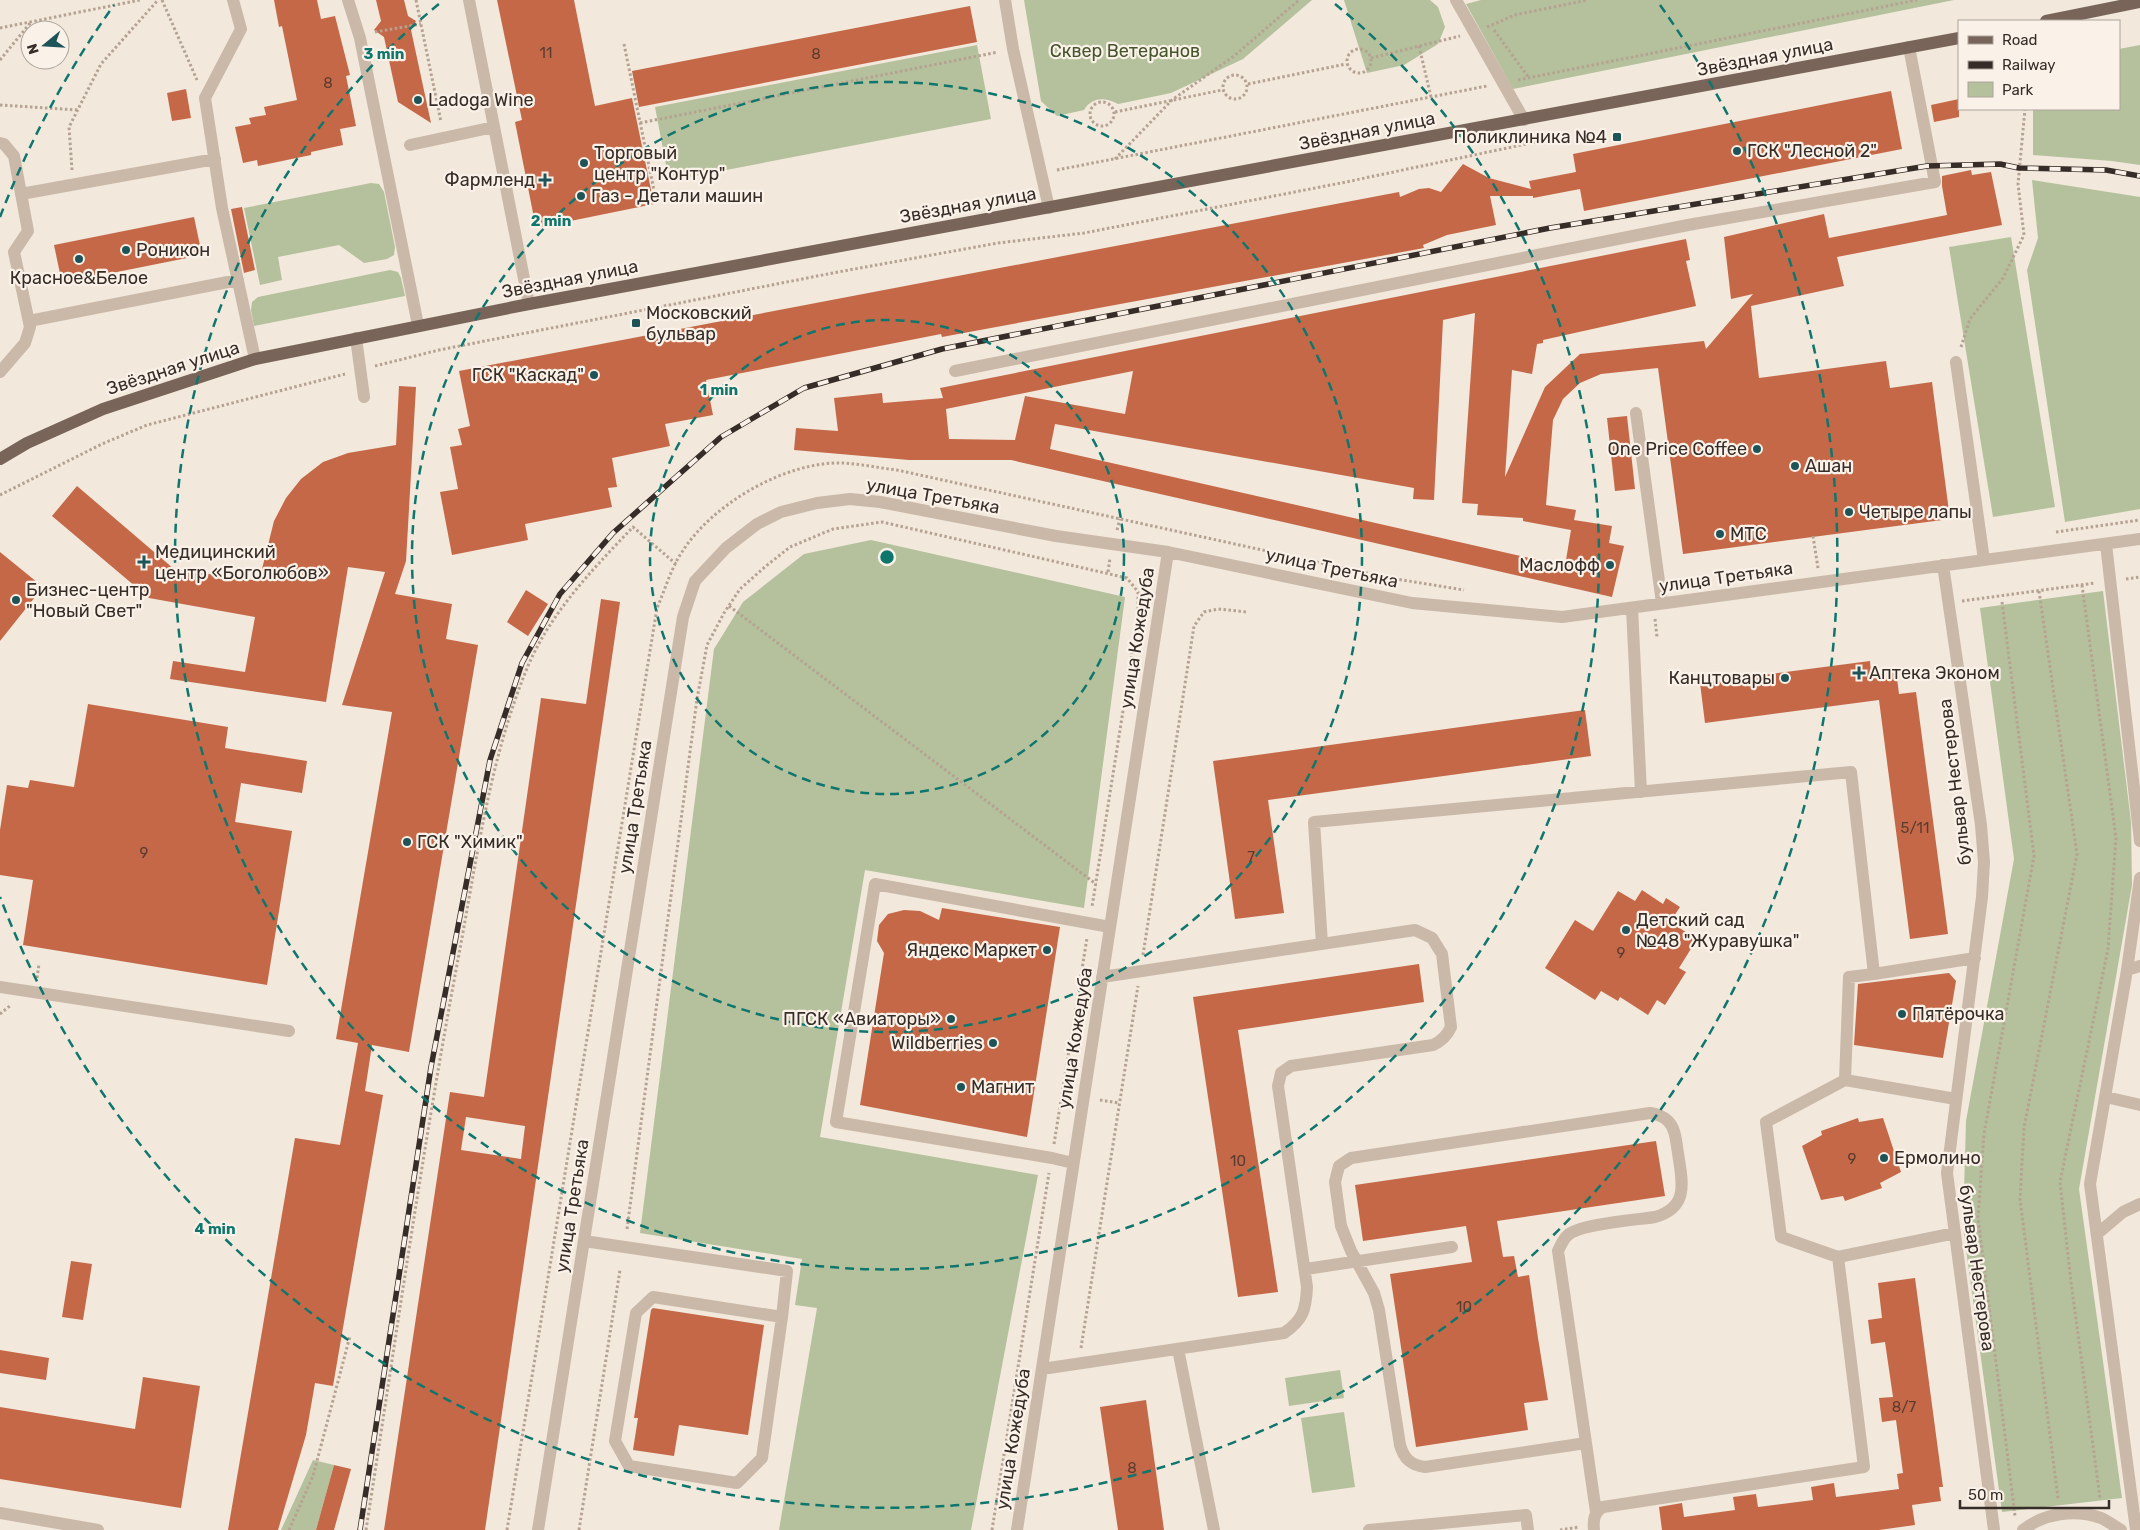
<svg xmlns="http://www.w3.org/2000/svg" width="2140" height="1530" font-family="Rubik,sans-serif">
<style>
.green{fill:#b4c19c}
.building{fill:#c56847;fill-rule:evenodd}
.lines{fill:none;stroke-linecap:round;stroke-linejoin:round}
.path{stroke:#b6a292;stroke-width:3;stroke-dasharray:2.5 2.5;stroke-linecap:butt}
.minor{stroke:#cab8a8;stroke-width:12}
.major{stroke:#796459;stroke-width:12}
.rail-casing{stroke:#372d28;stroke-width:5.5}
.rail{stroke:#faf2e9;stroke-width:4;stroke-dasharray:11;stroke-linecap:butt}
.ring{fill:none;stroke:#0f766e;stroke-width:2.5;stroke-dasharray:9 6}
.poi-dot{fill:#1e5358;stroke:#faf2e9;stroke-width:2}
.labels{text-anchor:middle;dominant-baseline:central;stroke-width:4.5;stroke-linejoin:round;paint-order:stroke}
.number-label{font-size:15px;fill:#5a3c30}
.park-label{font-size:18px;fill:#45552c;stroke:#faf2e9}
.street-label{font-size:18px;fill:#372d28;stroke:#faf2e9}
.poi-label{font-size:18px;fill:#372d28;stroke:#faf2e9;text-anchor:start}
.centre{fill:#0f766e;stroke:#faf2e9;stroke-width:2.5}
.ring-label{font-size:15px;text-anchor:middle;font-weight:bold;fill:#0f766e;stroke:#faf2e9;stroke-width:4.5;stroke-linejoin:round;paint-order:stroke}
</style>
<rect width="100%" height="100%" fill="#f2e8dc"/>
<path class="green" d="M 1024,0 L 1312,0 L 1243,59 L 1171,93 L 1118,104 C 1105,97 1092,97 1084,110 L 1057,116 L 1041,101 Z
M 1344,0 L 1430,0 L 1438,7 L 1445,27 L 1438,44 L 1404,65 L 1367,73 Z
M 1481,0 L 1954,0 L 1513,89 L 1466,4 Z
M 977,45 L 991,119 L 669,181 L 655,107 Z
M 2140,45 L 2140,165 L 2112,161 L 2033,155 L 2033,109 L 2119,109 L 2119,49 Z
M 2032,180 L 2140,197 L 2140,509 L 2065,522 L 2027,270 L 2038,238 Z
M 371,183 L 379,184 L 384,192 L 395,247 L 394,255 L 387,259 L 364,263 L 339,245 L 278,257 L 282,280 L 260,285 L 244,208 Z
M 2011,237 L 2055,507 L 1993,517 L 1949,247 Z
M 390,270 L 398,272 L 401,278 L 405,296 L 254,326 L 251,310 L 252,302 L 258,297 Z
M 871,540 L 1125,597 L 1084,908 L 865,870 L 820,1137 L 1038,1175 L 971,1530 L 779,1530 L 817,1308 L 795,1305 L 802,1259 L 640,1233 L 714,649 L 743,602 L 804,554 Z
M 2103,591 L 2131,822 L 2132,885 L 2079,1189 L 2122,1498 L 2002,1512 L 1963,1227 L 1966,1121 L 2014,859 L 1980,608 Z
M 1340,1370 L 1344,1398 L 1289,1406 L 1285,1378 Z
M 1344,1412 L 1355,1487 L 1312,1493 L 1301,1418 Z
M 313,1460 L 334,1465 L 316,1530 L 281,1530 Z"/>
<path class="building" d="M 274,0 L 317,0 L 321,19 L 335,16 L 350,75 L 346,76 L 356,126 L 340,129 L 343,145 L 311,152 L 311,155 L 258,166 L 257,160 L 243,163 L 235,127 L 251,124 L 249,118 L 266,115 L 264,107 L 297,100 L 282,26 L 279,27 Z
M 376,0 L 404,0 L 408,16 L 416,21 L 411,30 L 431,123 L 398,102 L 384,37 L 374,30 L 381,21 Z
M 497,0 L 574,0 L 595,106 L 632,98 L 654,204 L 536,228 L 515,122 L 522,120 Z
M 970,6 L 977,42 L 639,107 L 632,71 Z
M 186,89 L 191,118 L 172,121 L 167,93 Z
M 1891,91 L 1902,149 L 1584,211 L 1580,189 L 1533,198 L 1533,196 L 1490,196 L 1496,225 L 1447,235 L 1423,245 L 1424,248 L 942,337 L 941,334 L 706,380 L 713,415 L 665,424 L 670,446 L 612,458 L 617,487 L 608,488 L 612,507 L 525,524 L 528,540 L 452,555 L 440,492 L 458,489 L 450,447 L 462,445 L 458,429 L 470,426 L 459,371 L 1399,192 L 1400,197 L 1419,189 L 1429,188 L 1441,192 L 1463,164 L 1489,178 L 1531,189 L 1529,181 L 1576,172 L 1573,154 Z
M 1959,99 L 1959,117 L 1934,122 L 1931,105 Z
M 1971,170 L 1972,175 L 1991,172 L 2002,225 L 1837,257 L 1844,286 L 1751,306 L 1759,378 L 1886,361 L 1890,388 L 1932,382 L 1950,519 L 1683,554 L 1658,368 L 1601,374 L 1580,383 L 1563,399 L 1553,420 L 1546,505 L 1576,510 L 1574,520 L 1612,526 L 1609,543 L 1624,546 L 1612,597 L 1011,460 L 909,460 L 794,450 L 796,428 L 838,431 L 834,398 L 882,393 L 883,403 L 943,398 L 940,388 L 1686,239 L 1690,260 L 1686,261 L 1696,306 L 1543,340 L 1543,343 L 1537,344 L 1532,374 L 1512,370 L 1505,477 L 1545,387 L 1580,354 L 1704,341 L 1706,349 L 1753,294 L 1731,299 L 1724,237 L 1824,214 L 1829,238 L 1947,215 L 1942,186 L 1942,176 ZM 1475,313 L 1462,503 L 1478,504 L 1477,515 L 1523,518 L 1523,521 L 1571,530 L 1565,566 L 1050,449 L 1055,424 L 1414,488 L 1413,499 L 1434,500 L 1443,320 ZM 1133,371 L 1125,414 L 1025,396 L 1015,440 L 949,439 L 946,409 Z
M 242,207 L 255,270 L 244,273 L 231,209 Z
M 194,217 L 202,255 L 62,283 L 54,245 Z
M 399,386 L 416,387 L 406,561 L 395,594 L 452,604 L 446,639 L 478,645 L 409,1052 L 372,1045 L 365,1091 L 383,1095 L 333,1386 L 315,1383 L 306,1435 L 278,1530 L 228,1530 L 295,1138 L 340,1145 L 358,1043 L 336,1039 L 392,712 L 342,705 L 385,572 L 348,567 L 326,702 L 170,679 L 173,661 L 245,672 L 255,617 L 149,598 L 52,516 L 77,486 L 174,569 L 259,581 L 274,521 L 286,498 L 301,479 L 323,462 L 348,453 L 396,445 Z
M 1627,416 L 1635,489 L 1615,491 L 1607,418 Z
M 0,552 L 43,587 L 0,641 Z
M 526,590 L 548,604 L 528,636 L 507,622 Z
M 601,599 L 620,602 L 485,1530 L 384,1530 L 450,1092 L 484,1097 L 541,698 L 586,704 ZM 466,1117 L 525,1126 L 521,1159 L 461,1150 Z
M 1870,661 L 1871,673 L 1896,670 L 1899,694 L 1916,692 L 1948,934 L 1910,939 L 1879,700 L 1705,723 L 1700,683 Z
M 88,704 L 228,727 L 225,748 L 307,761 L 302,793 L 241,783 L 235,822 L 292,831 L 267,985 L 23,945 L 33,880 L 0,875 L 0,830 L 7,785 L 28,788 L 30,780 L 74,787 Z
M 1585,710 L 1591,756 L 1268,800 L 1284,913 L 1235,919 L 1213,761 Z
M 1642,890 L 1663,904 L 1666,898 L 1680,907 L 1670,922 L 1697,939 L 1679,968 L 1686,972 L 1665,1005 L 1657,1000 L 1648,1015 L 1620,997 L 1618,1001 L 1601,991 L 1595,1000 L 1545,968 L 1575,920 L 1593,931 L 1618,891 L 1635,901 Z
M 942,908 L 1060,927 L 1027,1137 L 860,1105 L 884,953 L 877,941 L 879,925 L 888,914 L 904,910 L 920,911 L 939,920 Z
M 1419,964 L 1424,1002 L 1238,1030 L 1278,1292 L 1238,1297 L 1193,997 Z
M 1949,973 L 1956,981 L 1943,1058 L 1854,1045 L 1858,984 Z
M 1858,1118 L 1859,1122 L 1883,1118 L 1901,1172 L 1880,1183 L 1882,1188 L 1845,1201 L 1843,1196 L 1821,1200 L 1802,1146 L 1822,1135 L 1821,1131 Z
M 1656,1141 L 1665,1196 L 1497,1221 L 1503,1257 L 1514,1256 L 1518,1277 L 1529,1275 L 1538,1338 L 1548,1400 L 1524,1403 L 1528,1430 L 1416,1447 L 1390,1274 L 1472,1262 L 1466,1226 L 1363,1241 L 1355,1185 Z
M 71,1261 L 92,1264 L 83,1320 L 62,1317 Z
M 1915,1278 L 1943,1487 L 1939,1487 L 1941,1501 L 1912,1505 L 1915,1525 L 1879,1530 L 1662,1530 L 1659,1507 L 1682,1503 L 1684,1517 L 1735,1510 L 1733,1497 L 1756,1494 L 1758,1507 L 1813,1500 L 1811,1487 L 1834,1483 L 1836,1497 L 1899,1489 L 1897,1474 L 1903,1473 L 1896,1420 L 1882,1422 L 1879,1398 L 1893,1397 L 1885,1342 L 1871,1344 L 1868,1320 L 1882,1318 L 1878,1283 Z
M 653,1308 L 764,1325 L 748,1435 L 679,1425 L 674,1456 L 633,1450 L 638,1418 L 634,1418 L 651,1310 Z
M 0,1350 L 49,1358 L 46,1380 L 0,1373 Z
M 143,1377 L 200,1386 L 181,1508 L 0,1479 L 0,1407 L 135,1429 Z
M 1146,1400 L 1164,1530 L 1118,1530 L 1100,1407 Z
M 334,1465 L 351,1469 L 334,1530 L 316,1530 Z"/>
<g class="lines">
<path class="path" d="M 162,0 L 197,80
M 416,0 L 441,122
M 1487,27 L 1515,15 L 1588,0
M 0,28 L 140,0
M 1494,30 L 1529,78
M 375,32 L 421,24
M 624,44 L 656,200
M 1419,46 L 1431,97
M1347 61a12 12 0 1 1 24 0a12 12 0 1 1-24 0Z
M 1371,58 L 1460,36
M 0,60 L 31,22
M1223 87a12 12 0 1 1 24 0a12 12 0 1 1-24 0Z
M 1518,80 L 1917,0
M 1248,84 L 1346,64
M1090 114a12 12 0 1 1 24 0a12 12 0 1 1-24 0Z
M 0,105 L 78,110
M 1115,112 L 1222,90
M 640,123 L 998,52
M 1115,159 L 1172,100 L 1234,56 L 1299,0
M 72,170 L 69,127 L 101,64 L 158,0
M 1057,170 L 1487,86
M 1961,347 L 1970,319 L 2003,278 L 2024,235 L 2018,184 L 2025,109
M 375,366 L 439,350 L 838,272 L 998,243 L 1084,233 L 1346,182 L 1550,139
M 0,495 L 102,444 L 147,425 L 345,374
M 1117,530 L 1120,519
M 2056,532 L 2140,520
M 1813,536 L 1818,568
M 1108,572 L 1110,558
M 2126,579 L 2140,577
M 2082,585 L 2116,838 L 2108,949 L 2060,1182 L 2071,1282 L 2100,1498
M 2039,591 L 2077,854 L 2024,1128 L 2020,1199 L 2058,1498
M 1962,601 L 2095,583
M 2002,602 L 2034,856 L 1984,1134 L 1978,1217 L 2015,1516
M 729,606 L 1096,884
M 1655,619 L 1657,637
M 1143,955 L 1194,626 L 1204,612 L 1218,609 L 1247,612
M 37,978 L 39,964
M 0,1014 L 11,1005
M 1100,1100 L 1119,1103
M 1054,1144 L 1087,938
M 627,1229 L 697,699 L 707,645 L 724,613 L 740,589 L 766,566 L 790,547 L 833,529 L 882,522 L 1127,578 L 1138,592 L 1138,616 L 1092,907
M 1081,1348 L 1138,986
M 289,1530 L 313,1476 L 350,1336
M 366,1530 C 396,1338 423,1145 459,954 C 477,858 490,757 528,666 C 551,612 593,569 633,527 L 676,564
M 507,1530 L 657,608 C 665,590 671,568 682,552 C 712,504 786,461 843,463 C 861,464 879,468 897,470 L 1390,578 L 1464,590
M 579,1530 L 620,1270
M 992,1530 L 1049,1173
M 1560,1530 L 1579,1527"/>
<path class="minor" d="M 233,0 L 241,29 L 205,98 L 222,208 L 255,359
M 348,0 L 360,38 L 418,325
M 469,0 L 529,304
M 1005,0 L 1013,49 L 1049,208
M 1456,0 L 1524,120
M 0,143 L 4,144 L 14,156 L 28,231 L 14,252 L 30,327 L 25,343 L 0,372
M 410,145 L 494,127
M 21,194 L 215,159
M 29,321 L 238,280
M 356,338 L 364,397
M 1956,362 L 1984,560
M 955,371 L 1688,225 L 1935,182 L 1909,47
M 1636,413 L 1662,603
M 2106,544 L 2140,841
M 1943,565 L 1981,825 L 1984,862 L 1982,897 L 1947,1173 L 1994,1530
M 1632,608 L 1641,792
M 1322,944 L 1314,822 L 1851,772 L 1874,974 L 1849,977 L 1845,1080 L 1766,1122 L 1781,1237 L 1838,1257 L 1864,1467 L 1603,1507 C 1594,1512 1593,1520 1594,1530
M 2127,970 L 2140,966
M 1874,974 L 1975,958
M 0,987 L 289,1031
M 1845,1080 L 1956,1099
M 2106,1097 L 2140,1105
M 1650,1113 C 1657,1114 1663,1116 1668,1121 C 1676,1129 1676,1142 1678,1153 C 1682,1181 1690,1207 1655,1217 C 1636,1220 1580,1224 1568,1235 C 1563,1239 1561,1245 1558,1251 L 1586,1443 L 1425,1467 C 1411,1465 1404,1459 1400,1445 L 1379,1310 L 1374,1293 L 1351,1251 L 1341,1226 L 1335,1182 L 1339,1166 L 1351,1158 Z
M 1073,1163 L 1052,1158 L 836,1122 L 875,884 L 1110,927
M 2097,1234 L 2123,1212 L 2140,1204
M 584,1241 L 787,1271 L 782,1317 L 762,1458 L 737,1483 L 629,1466 L 615,1441 L 636,1313 L 653,1297 L 782,1317
M 1838,1257 L 1955,1233
M 1306,1269 L 1452,1247
M 1178,1349 L 1214,1530
M 1042,1369 L 1284,1333 C 1303,1320 1306,1310 1307,1287 L 1278,1086 L 1281,1073 L 1291,1066 L 1433,1045 C 1442,1041 1447,1036 1451,1027 L 1442,954 L 1432,938 L 1415,930 L 1102,977
M 1586,1443 L 1596,1512
M 0,1513 L 98,1530
M 538,1530 L 683,617 L 695,581 L 726,548 L 757,524 L 781,512 L 817,503 L 850,499 L 880,502 L 1056,536 L 1168,552 L 1412,603 L 1562,617 L 2140,539
M 1017,1530 L 1168,552
M 1369,1530 L 1526,1515 L 1528,1530
M 2023,1530 C 2044,1513 2075,1509 2101,1518 C 2108,1521 2114,1526 2121,1530
M 2136,1530 L 2090,1184 L 2127,970 L 2140,878"/>
<path class="major" d="M 2046,21 L 2140,2
M 0,459 L 27,443 L 103,409 L 255,359 L 529,304 L 1959,38"/>
<defs>
<path id="rail" d="M 360,1530 L 431,1067 L 490,760 L 522,663 L 560,594 L 613,533 L 721,437 L 804,388 L 942,349 L 1550,228 L 1927,166 L 2000,164 L 2019,168 L 2106,170 L 2140,176"/>
</defs>
<use href="#rail" class="rail-casing"/>
<use href="#rail" class="rail"/>
</g>
<g class="ring">
<circle cx="887" cy="557" r="237"/>
<circle cx="887" cy="557" r="475"/>
<path d="M1335 4A712 712 0 1 1 439 4"/>
<path d="M0 217A950 950 0 0 1 114 5M1660 5A950 950 0 1 1 0 897"/>
</g>
<g class="poi-dot">
<circle cx="418" cy="100" r="5"/>
<rect x="1612" y="132" width="10" height="10" rx="2.5"/>
<circle cx="1737" cy="151" r="5"/>
<circle cx="584" cy="163" r="5"/>
<path d="M542.5 172.5h5v5h5v5h-5v5h-5v-5h-5v-5h5z"/>
<circle cx="581" cy="196" r="5"/>
<circle cx="126" cy="250" r="5"/>
<circle cx="79" cy="259" r="5"/>
<rect x="631" y="318" width="10" height="10" rx="2.5"/>
<circle cx="594" cy="375" r="5"/>
<circle cx="1757" cy="449" r="5"/>
<circle cx="1795" cy="466" r="5"/>
<circle cx="1849" cy="512" r="5"/>
<circle cx="1720" cy="534" r="5"/>
<path d="M141.5 554.5h5v5h5v5h-5v5h-5v-5h-5v-5h5z"/>
<circle cx="1610" cy="565" r="5"/>
<circle cx="16" cy="600" r="5"/>
<path d="M1856.5 665.5h5v5h5v5h-5v5h-5v-5h-5v-5h5z"/>
<circle cx="1785" cy="678" r="5"/>
<circle cx="407" cy="842" r="5"/>
<circle cx="1626" cy="930" r="5"/>
<circle cx="1047" cy="950" r="5"/>
<circle cx="1902" cy="1014" r="5"/>
<circle cx="951" cy="1019" r="5"/>
<circle cx="993" cy="1043" r="5"/>
<circle cx="961" cy="1087" r="5"/>
<circle cx="1884" cy="1158" r="5"/>
</g>
<g class="labels">
<g class="number-label">
<text x="546" y="53">11</text>
<text x="816" y="54">8</text>
<text x="328" y="83">8</text>
<text x="1915" y="828">5/11</text>
<text x="144" y="853">9</text>
<text x="1251" y="857">7</text>
<text x="1621" y="953">9</text>
<text x="1852" y="1159">9</text>
<text x="1238" y="1161">10</text>
<text x="1464" y="1307">10</text>
<text x="1904" y="1407">8/7</text>
<text x="1132" y="1468">8</text>
</g>
<g class="park-label">
<text x="1125" y="51">Сквер Ветеранов</text>
</g>
<g class="street-label">
<text transform="translate(1765 57) rotate(-11)">Звёздная улица</text>
<text transform="translate(1367 131) rotate(-11)">Звёздная улица</text>
<text transform="translate(968 205) rotate(-10)">Звёздная улица</text>
<text transform="translate(570 279) rotate(-11)">Звёздная улица</text>
<text transform="translate(173 368) rotate(-18)">Звёздная улица</text>
<text transform="translate(933 496) rotate(10)">улица Третьяка</text>
<text transform="translate(1332 568) rotate(12)">улица Третьяка</text>
<text transform="translate(1726 577) rotate(-8)">улица Третьяка</text>
<text transform="translate(1137 638) rotate(-81)">улица Кожедуба</text>
<text transform="translate(1955 782) rotate(-97)">бульвар Нестерова</text>
<text transform="translate(635 807) rotate(-81)">улица Третьяка</text>
<text transform="translate(1075 1038) rotate(-81)">улица Кожедуба</text>
<text transform="translate(572 1206) rotate(-81)">улица Третьяка</text>
<text transform="translate(1977 1268) rotate(82)">бульвар Нестерова</text>
<text transform="translate(1013 1439) rotate(-81)">улица Кожедуба</text>
</g>
<g class="poi-label">
<text x="428" y="100">Ladoga Wine</text>
<text x="1607" y="137" text-anchor="end">Поликлиника №4</text>
<text x="1747" y="151">ГСК "Лесной 2"</text>
<text x="594" y="153">Торговый<tspan x="594" dy="21">центр "Контур"</tspan></text>
<text x="535" y="180" text-anchor="end">Фармленд</text>
<text x="591" y="196">Газ - Детали машин</text>
<text x="136" y="250">Роникон</text>
<text x="79" y="278" text-anchor="middle">Красное&amp;Белое</text>
<text x="646" y="313">Московский<tspan x="646" dy="21">бульвар</tspan></text>
<text x="584" y="375" text-anchor="end">ГСК "Каскад"</text>
<text x="1747" y="449" text-anchor="end">One Price Coffee</text>
<text x="1805" y="466">Ашан</text>
<text x="1859" y="512">Четыре лапы</text>
<text x="1730" y="534">МТС</text>
<text x="155" y="552">Медицинский<tspan x="155" dy="21">центр «Боголюбов»</tspan></text>
<text x="1600" y="565" text-anchor="end">Маслофф</text>
<text x="26" y="590">Бизнес-центр<tspan x="26" dy="21">"Новый Свет"</tspan></text>
<text x="1869" y="673">Аптека Эконом</text>
<text x="1775" y="678" text-anchor="end">Канцтовары</text>
<text x="417" y="842">ГСК "Химик"</text>
<text x="1636" y="920">Детский сад<tspan x="1636" dy="21">№48 "Журавушка"</tspan></text>
<text x="1037" y="950" text-anchor="end">Яндекс Маркет</text>
<text x="1912" y="1014">Пятёрочка</text>
<text x="941" y="1019" text-anchor="end">ПГСК «Авиаторы»</text>
<text x="983" y="1043" text-anchor="end">Wildberries</text>
<text x="971" y="1087">Магнит</text>
<text x="1894" y="1158">Ермолино</text>
</g>
</g>
<circle cx="887" cy="557" r="8" class="centre"/>
<g class="ring-label">
<text x="384" y="59">3 min</text>
<text x="551" y="226">2 min</text>
<text x="719" y="395">1 min</text>
<text x="215" y="1234">4 min</text>
</g>
<rect x="1958" y="20" width="162" height="90" fill="#faf2e9" stroke="#aca39c"/>
<rect x="1968" y="36" width="25" height="8" fill="#796459" stroke="#aca39c"/>
<text x="2002" y="45" font-size="15" fill="#372d28">Road</text>
<rect x="1968" y="61" width="25" height="8" fill="#372d28" stroke="#aca39c"/>
<text x="2002" y="70" font-size="15" fill="#372d28">Railway</text>
<rect x="1968" y="82" width="25" height="15" fill="#b4c19c" stroke="#aca39c"/>
<text x="2002" y="95" font-size="15" fill="#372d28">Park</text>
<g transform="translate(45 45) rotate(252)"><circle r="24" fill="#faf2e9" stroke="#aca39c"/>
<path d="M0-4L9 19L0 12L-9 19Z" fill="#1e5358"/>
<text y="-8" font-size="14" font-weight="bold" text-anchor="middle" fill="#372d28">N</text>
</g>
<path d="M1960 1500v8h149v-8" fill="none" stroke="#372d28" stroke-width="2.5"/>
<text x="1968" y="1500" font-size="15" fill="#372d28" stroke="#faf2e9" stroke-width="4" paint-order="stroke">50 m</text>
</svg>
